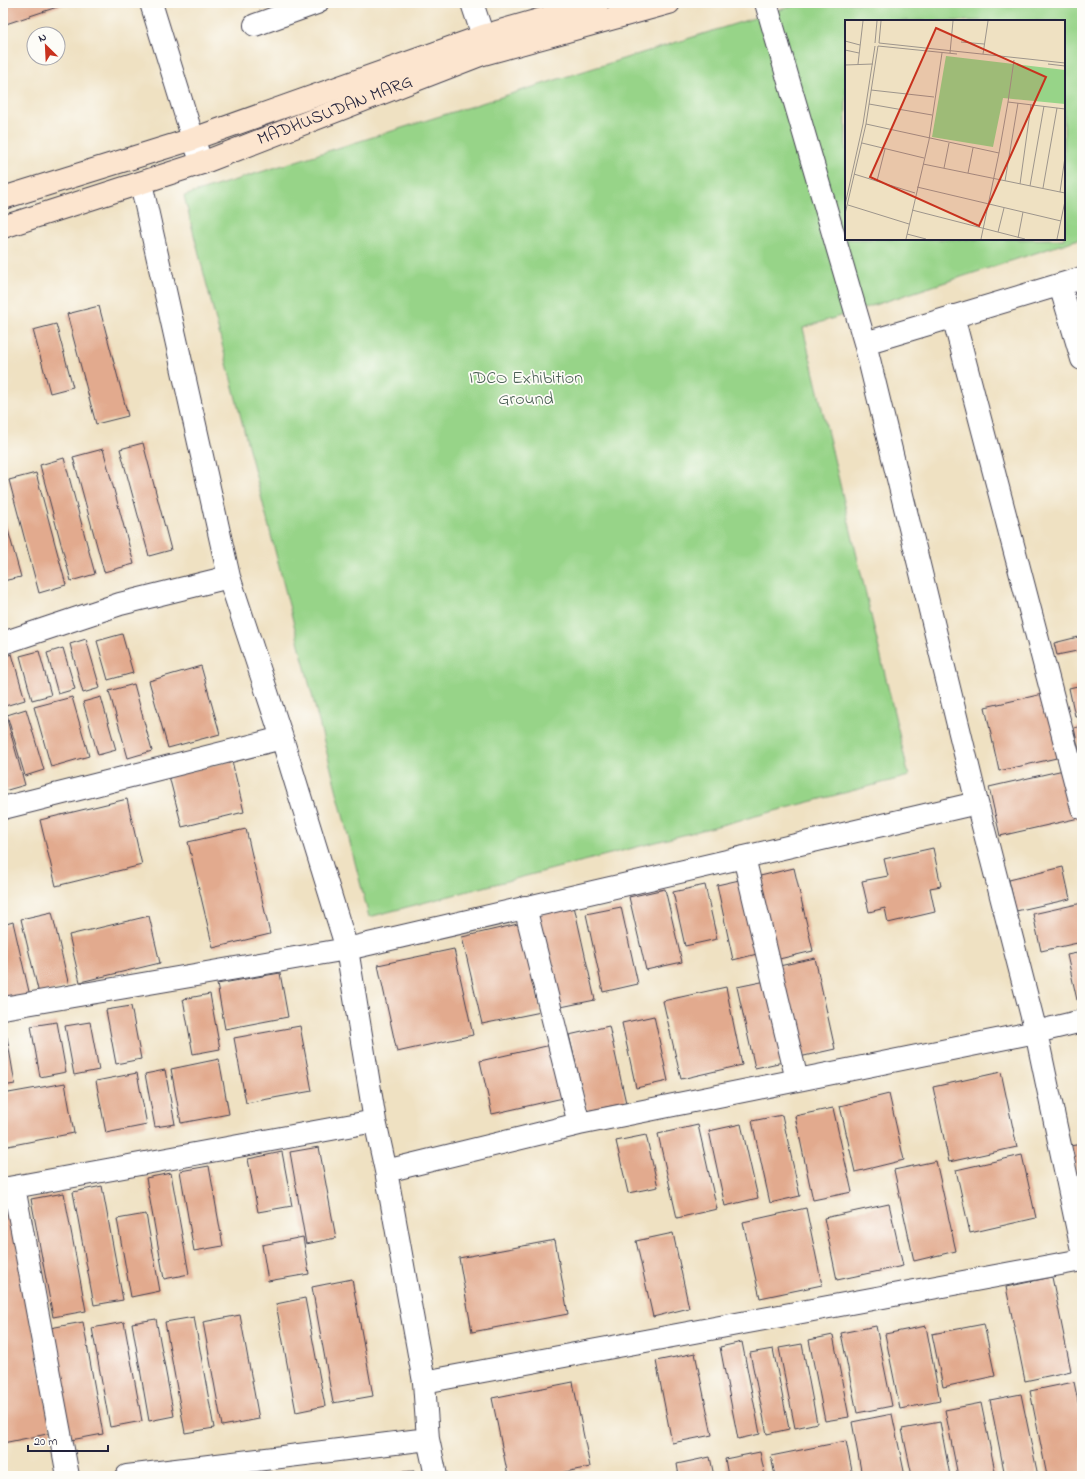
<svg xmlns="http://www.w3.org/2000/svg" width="1085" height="1479" font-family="'Indie Flower',sans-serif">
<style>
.green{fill:#97d488;stroke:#5c7b62;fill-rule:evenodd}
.building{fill:#e2aa8e}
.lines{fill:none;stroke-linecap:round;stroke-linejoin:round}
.street-casing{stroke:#413f4f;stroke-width:24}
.secondary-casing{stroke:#413f4f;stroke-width:24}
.street{stroke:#fff;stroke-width:22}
.secondary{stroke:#fce5cf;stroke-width:22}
.labels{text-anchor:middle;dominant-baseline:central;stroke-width:3.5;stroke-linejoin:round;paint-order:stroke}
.street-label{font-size:18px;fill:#22223b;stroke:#fdfcf7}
.park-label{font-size:18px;fill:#4b6056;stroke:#fdfcf7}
.inset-road{fill:none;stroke:#9d958c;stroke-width:1}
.view{fill:#c8321e;fill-opacity:0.15;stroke:#c8321e;stroke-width:2}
.inset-edge{fill:none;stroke:#22223b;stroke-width:2}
</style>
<rect width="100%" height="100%" fill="#fdfcf7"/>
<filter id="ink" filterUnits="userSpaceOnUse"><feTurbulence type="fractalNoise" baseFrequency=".025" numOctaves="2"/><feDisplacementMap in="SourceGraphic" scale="8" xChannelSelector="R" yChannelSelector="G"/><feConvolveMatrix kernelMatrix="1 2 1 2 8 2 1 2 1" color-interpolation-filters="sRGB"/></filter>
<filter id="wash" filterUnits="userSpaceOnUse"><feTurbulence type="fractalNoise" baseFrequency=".012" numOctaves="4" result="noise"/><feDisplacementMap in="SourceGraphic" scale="16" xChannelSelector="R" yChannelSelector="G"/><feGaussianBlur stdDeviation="0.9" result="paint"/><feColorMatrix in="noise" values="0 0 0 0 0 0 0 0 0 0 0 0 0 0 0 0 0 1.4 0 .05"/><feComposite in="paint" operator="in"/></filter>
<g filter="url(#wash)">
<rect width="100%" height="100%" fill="#efe1c2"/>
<path class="green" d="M 802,3 L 1082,3 L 1082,238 L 803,328 L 909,776 L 369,917 L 184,196 ZM 846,21 L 1064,21 L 1064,239 L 846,239 Z"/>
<g id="blocks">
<path class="building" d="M 3,3 L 69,3 L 3,25 Z
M 99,306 L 128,416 L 96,424 L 67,314 Z
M 56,324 L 73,387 L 50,393 L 33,330 Z
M 143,443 L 171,550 L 149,556 L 120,449 Z
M 103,449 L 134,564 L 104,572 L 73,457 Z
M 64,458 L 95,574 L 71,581 L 40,465 Z
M 36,473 L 66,585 L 39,593 L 9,480 Z
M 3,512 L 21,577 L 3,581 Z
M 122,634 L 133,673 L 108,680 L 97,641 Z
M 1082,636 L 1082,650 L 1057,655 L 1054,643 Z
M 86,639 L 100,688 L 83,693 L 70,644 Z
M 63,648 L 75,689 L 58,694 L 47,653 Z
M 39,651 L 51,695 L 32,700 L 20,656 Z
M 12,654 L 25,700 L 5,706 L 3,697 L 3,657 Z
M 201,666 L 220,734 L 168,748 L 149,681 Z
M 134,684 L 152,751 L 128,758 L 109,691 Z
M 1082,685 L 1082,715 L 1075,716 L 1069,688 Z
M 1047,693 L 1061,757 L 999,771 L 985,707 Z
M 72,697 L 89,756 L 51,767 L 34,707 Z
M 101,697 L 116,750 L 98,755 L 83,702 Z
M 26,709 L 44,770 L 25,776 L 7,715 Z
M 3,716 L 6,716 L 25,785 L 4,791 L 3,786 Z
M 1082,726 L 1082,760 L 1081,760 L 1074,728 Z
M 232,761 L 244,812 L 182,827 L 169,776 Z
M 1068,769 L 1079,818 L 1000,836 L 989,787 Z
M 127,799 L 142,865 L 56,886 L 40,820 Z
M 246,829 L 270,934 L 213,948 L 188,842 Z
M 933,848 L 941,886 L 930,888 L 935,912 L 888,923 L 885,908 L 869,912 L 862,881 L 888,876 L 884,859 Z
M 1063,867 L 1070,899 L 1016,911 L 1009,880 Z
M 794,868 L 813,951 L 775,960 L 756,877 Z
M 744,879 L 761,953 L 733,960 L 717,885 Z
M 705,885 L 717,939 L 685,946 L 673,892 Z
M 665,889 L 682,962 L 646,970 L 629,897 Z
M 1082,903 L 1082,942 L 1041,951 L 1033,914 Z
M 574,906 L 595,1000 L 556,1008 L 535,914 Z
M 621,907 L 638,984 L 603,992 L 586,914 Z
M 52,912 L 69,986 L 39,994 L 21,919 Z
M 149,916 L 160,963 L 80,982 L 69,935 Z
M 13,922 L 30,996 L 3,1002 L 3,925 Z
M 522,923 L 541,1012 L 482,1024 L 462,937 Z
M 454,949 L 473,1035 L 397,1052 L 378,965 Z
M 1082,952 L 1082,999 L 1077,1000 L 1067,955 Z
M 815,958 L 835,1049 L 795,1058 L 775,967 Z
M 280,973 L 288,1017 L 225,1029 L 217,984 Z
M 771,980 L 788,1061 L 755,1068 L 737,987 Z
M 726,987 L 742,1065 L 681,1079 L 663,1001 Z
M 210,994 L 220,1049 L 193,1054 L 183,999 Z
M 131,1006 L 141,1059 L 116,1064 L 106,1010 Z
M 654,1016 L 668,1081 L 636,1088 L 622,1023 Z
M 57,1022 L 66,1072 L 40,1077 L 31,1026 Z
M 90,1022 L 99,1070 L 74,1075 L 65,1026 Z
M 300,1026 L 312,1091 L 246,1103 L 234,1038 Z
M 609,1026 L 626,1103 L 587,1111 L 569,1035 Z
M 7,1037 L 15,1084 L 3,1086 L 3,1038 Z
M 551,1045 L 563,1098 L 492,1114 L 480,1061 Z
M 219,1059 L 229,1114 L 181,1123 L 171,1069 Z
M 165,1070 L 175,1124 L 155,1127 L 145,1074 Z
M 1001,1072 L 1017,1147 L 949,1162 L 933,1087 Z
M 137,1073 L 147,1125 L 106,1133 L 96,1081 Z
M 65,1083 L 74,1133 L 3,1147 L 3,1094 Z
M 889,1094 L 904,1160 L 855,1172 L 840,1106 Z
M 833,1108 L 852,1192 L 813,1200 L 795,1116 Z
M 782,1115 L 800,1196 L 770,1203 L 752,1121 Z
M 741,1124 L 758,1198 L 725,1206 L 709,1131 Z
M 698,1125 L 717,1209 L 677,1218 L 658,1134 Z
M 646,1135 L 658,1187 L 628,1193 L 616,1141 Z
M 1082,1144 L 1082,1200 L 1070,1146 Z
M 319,1147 L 336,1238 L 306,1244 L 290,1152 Z
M 282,1152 L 292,1206 L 258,1212 L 248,1159 Z
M 1022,1155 L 1036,1218 L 970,1233 L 956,1170 Z
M 936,1161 L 956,1251 L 914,1261 L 894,1170 Z
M 209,1166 L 223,1246 L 194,1251 L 180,1171 Z
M 171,1173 L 189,1274 L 164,1279 L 146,1178 Z
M 102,1186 L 123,1300 L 94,1305 L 73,1192 Z
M 64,1193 L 86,1311 L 53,1317 L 31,1199 Z
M 10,1204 L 52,1433 L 3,1443 L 3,1206 Z
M 889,1204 L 903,1266 L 837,1280 L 824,1218 Z
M 806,1208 L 822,1285 L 760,1298 L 743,1222 Z
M 146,1214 L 160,1291 L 131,1297 L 117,1219 Z
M 673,1233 L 689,1308 L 653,1317 L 636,1241 Z
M 303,1237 L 309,1274 L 268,1281 L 262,1245 Z
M 555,1240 L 568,1314 L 472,1332 L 459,1258 Z
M 1052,1277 L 1071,1371 L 1025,1381 L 1006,1287 Z
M 352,1279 L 373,1396 L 333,1403 L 312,1287 Z
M 305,1298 L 325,1406 L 296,1412 L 276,1304 Z
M 240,1315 L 259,1419 L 222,1426 L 203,1322 Z
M 194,1317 L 214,1428 L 185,1433 L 165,1322 Z
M 156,1319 L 174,1416 L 149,1421 L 132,1323 Z
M 83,1322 L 103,1434 L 71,1440 L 50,1328 Z
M 124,1322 L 142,1421 L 110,1427 L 92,1328 Z
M 984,1324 L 995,1376 L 943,1387 L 932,1334 Z
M 876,1326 L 892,1406 L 857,1413 L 841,1333 Z
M 926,1326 L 940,1401 L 900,1409 L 885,1334 Z
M 833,1335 L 849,1417 L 825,1421 L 809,1340 Z
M 742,1342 L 760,1434 L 738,1439 L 720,1347 Z
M 802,1344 L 817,1423 L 795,1428 L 779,1348 Z
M 773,1349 L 789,1429 L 767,1434 L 750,1353 Z
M 695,1353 L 712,1435 L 672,1443 L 656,1361 Z
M 573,1382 L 590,1467 L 545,1476 L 508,1476 L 492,1398 Z
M 1074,1382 L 1082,1421 L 1082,1472 L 1063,1476 L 1047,1476 L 1030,1391 Z
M 1021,1394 L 1038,1476 L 1005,1476 L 990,1400 Z
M 981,1403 L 996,1476 L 958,1476 L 945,1410 Z
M 892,1414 L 905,1476 L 862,1476 L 852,1422 Z
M 940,1422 L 950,1476 L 912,1476 L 902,1429 Z
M 846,1441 L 853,1476 L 775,1476 L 771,1456 Z
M 760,1452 L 765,1476 L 728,1476 L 725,1459 Z
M 710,1457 L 714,1476 L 679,1476 L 677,1464 Z
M 414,1471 L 415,1476 L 375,1476 L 375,1474 Z"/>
</g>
</g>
<g filter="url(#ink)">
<use href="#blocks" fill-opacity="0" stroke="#413f4f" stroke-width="1"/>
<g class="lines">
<defs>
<path id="street" d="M 151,3 L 193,139 L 202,163
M 472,3 L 483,36
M 766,3 L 865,343
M 255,25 L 317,3
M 141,183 L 229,577 L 282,738 L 347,949 L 375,1121 L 386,1171 L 424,1382 L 428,1439 L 436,1476
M 1060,285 L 1082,359
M 953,316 L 1082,808
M 3,643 L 120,604 L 229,577
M 977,803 L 1036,1032 L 1082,1250
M 3,808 L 282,738
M 744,857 L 797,1080
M 525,907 L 579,1124
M 3,1008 L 347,949 L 977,803 L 865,343 L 1082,278
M 386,1171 L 579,1124 L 1036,1032 L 1082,1021
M 14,1187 L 68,1476
M 3,1189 L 375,1121
M 424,1382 L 1082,1260
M 127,1476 L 428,1439"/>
<g id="secondary">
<path d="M 3,198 L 193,139 L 483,36 L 598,3"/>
<path id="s1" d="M 3,227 L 202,163 L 480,55 L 669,3"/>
</g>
</defs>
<use href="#street" class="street-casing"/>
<use href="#secondary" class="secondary-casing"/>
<use href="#street" class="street"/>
<use href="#secondary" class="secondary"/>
</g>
</g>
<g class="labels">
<g class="street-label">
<text stroke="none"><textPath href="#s1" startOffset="352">MADHUSUDAN MARG</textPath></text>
</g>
<g class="park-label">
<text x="526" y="379">IDCO Exhibition<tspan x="526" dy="21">Ground</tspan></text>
</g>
</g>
<g transform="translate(845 20)">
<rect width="220" height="220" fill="#efe1c2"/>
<path d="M 101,36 L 220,50 L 220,84 L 158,78 L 148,127 L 87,117 Z" fill="#97d488"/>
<path class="inset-road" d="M 36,1 L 34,23 L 220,43M 0,21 L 15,25M 116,22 L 139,24M 30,23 L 32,1M 33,26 L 112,34M 0,30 L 14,33M 105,33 L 108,1M 138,34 L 143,1M 13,44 L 18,1M 203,44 L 220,46M 0,45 L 28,44M 26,70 L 89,77M 163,82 L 169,40M 24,84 L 87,95M 21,104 L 154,133 L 163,82 L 220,89M 17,123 L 79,138M 78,144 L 220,173M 99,148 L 104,123M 123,153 L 128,128M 9,154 L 70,173M 32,161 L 40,129M 160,161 L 173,83M 175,164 L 186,85M 185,166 L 199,86M 72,167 L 216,201M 198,168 L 212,88M 215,172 L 220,137M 0,185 L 18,104 L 30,26M 3,185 L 64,204M 67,190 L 180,219M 0,194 L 21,104 L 33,26M 153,212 L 159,188M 62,214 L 81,219M 173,218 L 178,192M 61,219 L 84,120 L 97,33M 136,219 L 154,133M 212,219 L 220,181"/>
<path class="view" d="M 91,8 L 201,57 L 134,206 L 25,157 Z"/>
<rect width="220" height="220" class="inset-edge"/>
</g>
<rect width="1085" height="1479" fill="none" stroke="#fdfcf7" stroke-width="16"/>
<g transform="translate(46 46) rotate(336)"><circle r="19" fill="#fdfcf7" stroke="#a5a5ac"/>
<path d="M0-3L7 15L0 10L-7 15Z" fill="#c8321e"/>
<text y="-6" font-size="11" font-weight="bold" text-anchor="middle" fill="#22223b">N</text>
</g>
<path d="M28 1445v6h80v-6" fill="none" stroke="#22223b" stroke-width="2"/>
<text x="34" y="1445" font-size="12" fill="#22223b" stroke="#fdfcf7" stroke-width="3" paint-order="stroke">20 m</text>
</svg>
